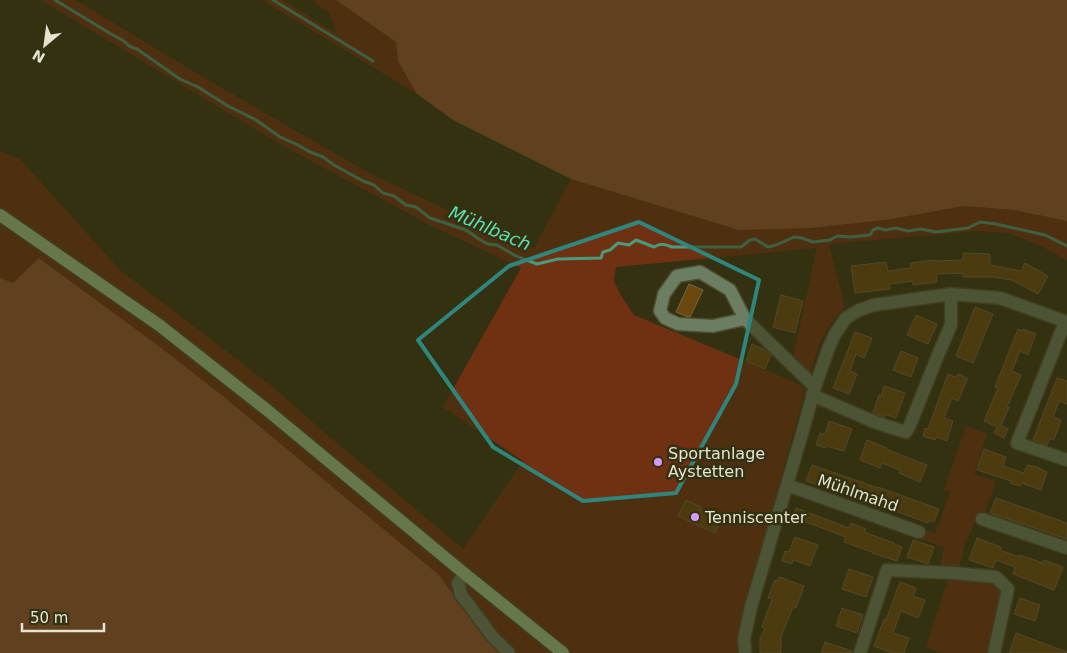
<svg xmlns="http://www.w3.org/2000/svg" width="1067" height="653" font-family="'DejaVu Sans',sans-serif">
<style>
.green{fill:#703012}
.forest{fill:#995334}
.lines{fill:none;stroke-linecap:round;stroke-linejoin:round}
.stream{stroke:#4b9a7e;stroke-width:3}
.building{fill:#69470d;stroke:#796448}
.minor-casing{stroke:#4f4e30;stroke-width:15}
.major-casing{stroke:#4f4e30;stroke-width:15}
.minor{stroke:#6b7e62;stroke-width:12}
.major{stroke:#a5cc93;stroke-width:12}
.marked{fill:none;stroke:#2f867d;stroke-width:4;stroke-linejoin:round}
.poi-dot{fill:#d69bfa;stroke:#333111;stroke-width:2}
.labels{text-anchor:middle;dominant-baseline:central;stroke-width:5;stroke-linejoin:round;paint-order:stroke}
.poi-label{font-size:16px;fill:#e4e4d1;stroke:#333111;text-anchor:start}
.street-label{font-size:16px;fill:#e4e4d1;stroke:#333111}
.water-label{font-size:18px;font-style:italic;fill:#5cdfb1;stroke:#333111}
</style>
<rect width="100%" height="100%" fill="#333111"/>
<path class="green" d="M 41,0 L 76,0 L 196,73 L 367,172 L 489,230 L 534,248 L 571,179 L 739,230 L 892,219 L 964,206 L 1015,210 L 1067,221 L 1067,260 L 1041,246 L 1009,233 L 979,231 L 829,244 L 845,307 L 831,323 L 819,344 L 810,375 L 793,357 L 817,248 L 616,267 L 614,281 L 620,294 L 634,315 L 799,384 L 805,392 L 782,473 L 737,643 L 737,653 L 502,653 L 467,614 L 439,575 L 224,397 L 156,344 L 40,258 L 13,284 L 0,278 L 0,151 L 20,159 L 120,270 L 273,387 L 325,433 L 463,549 L 523,461 L 443,407 L 521,268 L 432,226 L 278,143 Z
M 262,0 L 282,0 L 337,34 L 329,13 L 312,0 L 336,0 L 396,42 L 398,61 L 417,94 Z
M 966,426 L 987,434 L 974,474 L 996,481 L 983,518 L 975,522 L 965,544 L 958,573 L 939,571 L 944,547 L 918,538 L 921,529 L 935,534 L 950,492 L 944,490 Z
M 950,573 L 996,578 L 1008,589 L 993,653 L 943,653 L 926,647 Z"/>
<path class="forest" d="M 336,0 L 1067,0 L 1067,221 L 1015,210 L 964,206 L 892,219 L 810,228 L 739,230 L 571,179 L 453,120 L 417,94 L 398,61 L 396,42 Z
M 39,258 L 156,344 L 224,397 L 439,575 L 467,614 L 502,653 L 0,653 L 0,278 L 13,283 Z"/>
<g class="lines">
<path class="stream" d="M 55,0 L 111,34 L 124,41 L 129,46 L 137,49 L 180,79 L 198,87 L 228,106 L 256,120 L 280,137 L 298,145 L 308,151 L 323,157 L 334,165 L 363,181 L 374,185 L 383,193 L 394,196 L 406,205 L 416,207 L 430,218 L 466,230 L 479,239 L 488,244 L 497,245 L 516,256 L 537,264 L 558,259 L 601,258 L 603,252 L 610,250 L 618,243 L 629,245 L 636,240 L 654,247 C 661,243 665,244 672,247 L 741,247 L 750,240 L 755,239 L 768,247 L 776,245 L 794,237 L 802,238 L 813,242 L 830,240 L 837,236 L 851,237 L 870,235 L 873,230 L 878,228 L 885,230 L 896,228 L 908,231 L 921,229 L 936,232 L 968,228 L 980,222 L 996,224 L 1045,235 L 1067,246
M 273,0 L 373,61"/>
</g>
<path class="building" d="M 963,253 L 990,254 L 990,265 L 1021,271 L 1025,263 L 1048,276 L 1038,294 L 1012,280 L 993,277 L 963,277 L 963,273 L 936,274 L 937,282 L 913,285 L 913,281 L 889,284 L 890,289 L 855,293 L 851,266 L 886,262 L 888,271 L 911,268 L 911,263 L 935,260 L 935,261 L 963,260 Z
M 689,284 L 703,290 L 690,317 L 686,316 L 676,312 Z
M 781,295 L 803,301 L 795,333 L 773,327 Z
M 975,307 L 993,314 L 973,363 L 956,356 Z
M 916,315 L 937,324 L 928,344 L 907,335 Z
M 1018,329 L 1022,331 L 1023,329 L 1036,334 L 1028,355 L 1020,351 L 1012,371 L 1021,375 L 1007,407 L 1009,407 L 1001,426 L 1008,429 L 1004,438 L 994,433 L 997,427 L 984,421 L 998,388 L 995,387 Z
M 855,332 L 872,338 L 864,358 L 856,354 L 850,371 L 857,374 L 849,394 L 833,388 Z
M 752,344 L 765,350 L 771,355 L 765,369 L 746,361 Z
M 901,351 L 918,358 L 911,377 L 893,370 Z
M 948,374 L 955,377 L 959,374 L 967,378 L 967,380 L 958,401 L 952,398 L 944,418 L 953,421 L 947,441 L 936,437 L 935,440 L 923,436 L 925,428 L 928,429 Z
M 1057,378 L 1067,381 L 1067,404 L 1059,401 L 1053,417 L 1061,420 L 1054,440 L 1050,438 L 1047,445 L 1033,440 Z
M 884,386 L 905,393 L 896,418 L 884,414 L 884,417 L 873,413 L 879,395 L 881,396 Z
M 829,421 L 852,429 L 844,451 L 827,446 L 826,448 L 816,445 L 820,433 L 825,435 Z
M 867,440 L 887,448 L 886,449 L 927,465 L 920,482 L 899,473 L 900,470 L 882,463 L 880,468 L 860,460 Z
M 984,449 L 1006,457 L 1003,466 L 1024,473 L 1027,465 L 1037,467 L 1047,472 L 1041,490 L 1021,483 L 1020,486 L 1010,483 L 1011,481 L 977,470 Z
M 812,465 L 878,488 L 878,487 L 939,509 L 934,522 L 929,520 L 928,523 L 860,498 L 859,499 L 806,481 Z
M 996,498 L 1067,523 L 1067,539 L 990,513 Z
M 686,500 L 701,507 L 700,510 L 721,520 L 715,533 L 678,516 Z
M 796,508 L 849,528 L 851,523 L 866,529 L 864,532 L 894,543 L 894,544 L 902,547 L 897,561 L 872,553 L 872,552 L 844,542 L 846,537 L 792,517 Z
M 795,537 L 818,545 L 810,566 L 793,560 L 792,564 L 782,561 L 785,551 L 789,552 Z
M 977,538 L 1001,547 L 1000,550 L 1019,557 L 1020,555 L 1043,563 L 1044,560 L 1063,567 L 1054,590 L 1013,574 L 1015,567 L 996,560 L 993,568 L 969,560 Z
M 913,540 L 934,547 L 928,564 L 907,557 Z
M 849,569 L 873,577 L 866,597 L 842,589 Z
M 779,577 L 804,586 L 796,608 L 793,607 L 781,637 L 781,653 L 760,653 L 760,639 L 765,628 L 762,627 L 772,599 L 768,598 L 775,580 L 777,581 Z
M 900,582 L 916,588 L 913,596 L 925,600 L 918,618 L 901,611 L 893,633 L 909,638 L 904,653 L 892,653 L 874,646 L 884,619 L 886,620 Z
M 1020,598 L 1040,605 L 1035,621 L 1014,614 Z
M 842,608 L 863,615 L 857,633 L 836,626 Z
M 1016,633 L 1067,652 L 1067,653 L 1009,653 Z
M 825,642 L 852,651 L 852,653 L 821,653 Z"/>
<g class="lines">
<defs>
<path id="minor" d="M 745,319 L 713,326 L 678,324 L 665,318 L 660,311 L 664,294 L 677,276 L 700,272 L 730,290 L 745,319 L 815,387
M 1065,322 L 1017,443 L 1067,460
M 812,395 L 877,423 L 906,432 L 910,425 L 938,355 L 951,325 L 951,294
M 787,485 L 919,532
M 982,519 L 1067,548
M 465,574 L 458,583 L 461,595 L 469,605 L 492,636 L 509,653
M 745,653 L 744,639 L 751,607 L 801,437 L 815,387 L 829,347 L 835,334 L 846,318 L 859,310 L 874,305 L 951,294 L 1000,298 L 1067,322
M 860,653 L 887,570 L 954,573 L 996,577 L 1008,589 L 994,653"/>
<path id="major" d="M 0,215 L 159,325 L 267,410 L 465,574 L 563,653"/>
</defs>
<use href="#minor" class="minor-casing"/>
<use href="#major" class="major-casing"/>
<use href="#minor" class="minor"/>
<use href="#major" class="major"/>
</g>
<path d="M0 0H1067V653H0ZM 639,222 L 759,280 L 736,384 L 676,493 L 583,501 L 493,447 L 418,340 L 509,266 Z" fill="#333111" fill-opacity=".55" fill-rule="evenodd"/>
<path class="marked" d="M 639,222 L 759,280 L 736,384 L 676,493 L 583,501 L 493,447 L 418,340 L 509,266 Z"/>
<g class="poi-dot">
<circle cx="658" cy="462" r="5"/>
<circle cx="695" cy="517" r="5"/>
</g>
<g class="labels">
<g class="poi-label">
<text x="668" y="453">Sportanlage<tspan x="668" dy="18">Aystetten</tspan></text>
<text x="705" y="517">Tenniscenter</text>
</g>
<g class="street-label">
<text transform="translate(858 493) rotate(19)">Mühlmahd</text>
</g>
<g class="water-label">
<text transform="translate(490 228) rotate(23)">Mühlbach</text>
</g>
</g>
<g transform="translate(45 45) rotate(209)" stroke="#333111" stroke-width="4" paint-order="stroke">
<path d="M0-4L9 19L0 12L-9 19Z" fill="#e4e4d1"/>
<text y="-8" font-size="14" font-weight="bold" text-anchor="middle" fill="#e4e4d1">N</text>
</g>
<path d="M22 623v8h82v-8" fill="none" stroke="#e4e4d1" stroke-width="2.5"/>
<text x="30" y="623" font-size="15" fill="#e4e4d1" stroke="#333111" stroke-width="4" paint-order="stroke">50 m</text>
</svg>
